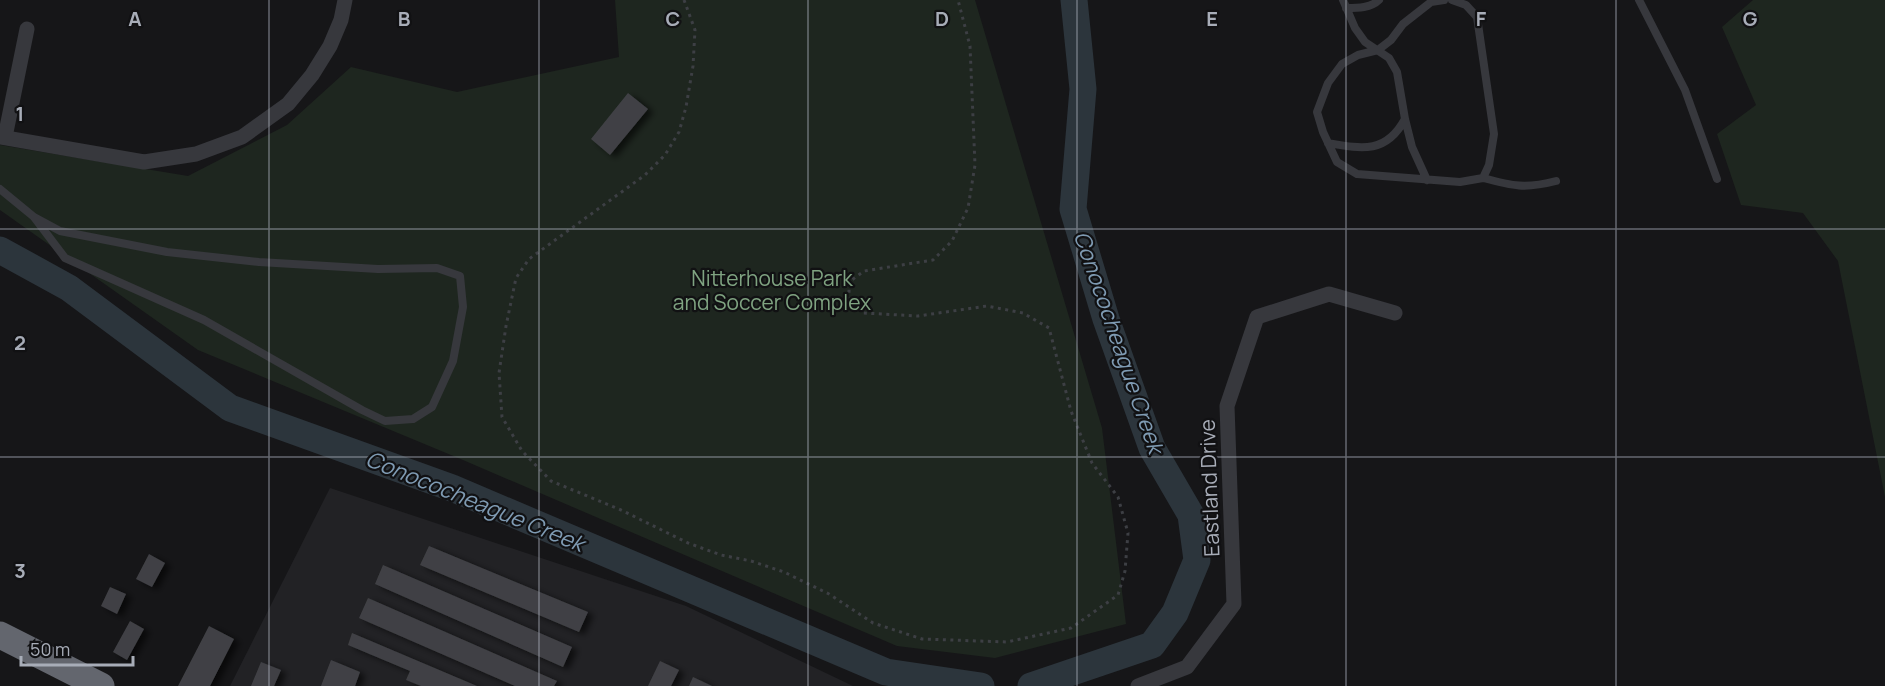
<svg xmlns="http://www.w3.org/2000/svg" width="1885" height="686" font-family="Manrope,sans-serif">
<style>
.built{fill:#222225}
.green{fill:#1e261f}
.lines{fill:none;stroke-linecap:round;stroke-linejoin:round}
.river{stroke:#2c353c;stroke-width:27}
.building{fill:#404145;filter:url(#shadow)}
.path{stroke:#3d3f44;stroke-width:3;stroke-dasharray:3 4.5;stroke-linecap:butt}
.lane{stroke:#37383d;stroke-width:8}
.street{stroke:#37383d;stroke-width:15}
.highway{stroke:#63666e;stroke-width:27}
.grid{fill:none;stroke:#a8adb8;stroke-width:1.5;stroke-opacity:0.55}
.labels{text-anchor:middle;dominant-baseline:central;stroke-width:4.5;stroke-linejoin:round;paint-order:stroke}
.park-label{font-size:21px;fill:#7fa381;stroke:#111113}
.street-label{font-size:21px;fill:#a8adb8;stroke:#111113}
.water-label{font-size:22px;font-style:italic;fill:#7f9bb3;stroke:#111113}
.grid-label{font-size:20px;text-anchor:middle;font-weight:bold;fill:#a8adb8;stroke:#111113;stroke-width:4.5;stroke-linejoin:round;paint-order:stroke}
</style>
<defs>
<filter id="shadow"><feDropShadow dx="5.5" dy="3" stdDeviation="3" flood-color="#0009"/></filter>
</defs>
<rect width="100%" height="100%" fill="#161618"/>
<path class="built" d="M 330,488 L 686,606 L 853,686 L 230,686 Z"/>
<path class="green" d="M 615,0 L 975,0 L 1102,428 L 1126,624 L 995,658 L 897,646 L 463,460 L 198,350 L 0,210 L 0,145 L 188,176 L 287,125 L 351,67 L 457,92 L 619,57 Z
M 1753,0 L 1885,0 L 1885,497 L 1838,261 L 1803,213 L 1741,205 L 1717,134 L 1756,105 L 1722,27 Z"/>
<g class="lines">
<path class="river" d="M 0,250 L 69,288 L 230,408 L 452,488 L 886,672 L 981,686
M 1031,686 L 1152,645 L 1175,613 L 1197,560 L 1191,515 L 1152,448 L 1106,319 L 1073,209 L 1083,89 L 1074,0"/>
</g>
<path class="building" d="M 628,93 L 648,109 L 610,155 L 591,139 Z
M 429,546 L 588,612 L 579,632 L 420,565 Z
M 149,554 L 165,563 L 152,587 L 136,579 Z
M 383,565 L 572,647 L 563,667 L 375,584 Z
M 110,587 L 126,594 L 117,614 L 101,606 Z
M 368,598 L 557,681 L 554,686 L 515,686 L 359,618 Z
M 130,621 L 144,629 L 127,660 L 113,652 Z
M 209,626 L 234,639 L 210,686 L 178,686 Z
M 352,633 L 477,686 L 421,686 L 406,680 L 410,671 L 348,645 Z
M 331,660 L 360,672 L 355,686 L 321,686 Z
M 660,661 L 679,670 L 671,686 L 648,686 Z
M 261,662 L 281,670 L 274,686 L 251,686 Z
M 693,677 L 712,686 L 689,686 Z"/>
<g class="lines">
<path class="path" d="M 684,0 L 695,30 L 693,66 L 686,107 L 679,132 L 665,155 L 645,175 L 529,259 L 516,278 L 506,326 L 499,373 L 502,417 L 522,451 L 551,481 L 621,510 L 688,543 L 721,555 L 751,561 L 784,572 L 829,594 L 873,623 L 922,639 L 1007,642 L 1071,628 L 1118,595 L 1125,571 L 1128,533 L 1118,497 L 1092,463 L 1071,411 L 1049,328 L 1023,313 L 987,306 L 918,316 L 863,313 L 849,299 L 849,282 L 864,271 L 933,260 L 952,241 L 968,208 L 975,165 L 970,46 L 958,0"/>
<path class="lane" d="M 1343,0 L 1355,28 L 1365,42 L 1389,58 L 1397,72 L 1405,119 L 1412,147 L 1427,180
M 1444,0 L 1431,2 L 1403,24 L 1391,40 L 1378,50 L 1358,55 L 1342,64 L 1328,83 L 1317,112 L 1323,132 L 1337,162 L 1357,174 L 1460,182 L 1483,178 L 1489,165 L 1494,134 L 1477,17 L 1466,5 L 1452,0
M 1639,0 L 1685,90 L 1717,179
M 1346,8 C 1358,8 1371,8 1379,0
M 1328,143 C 1362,149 1386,154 1405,119
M 1483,178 C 1513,186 1525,189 1556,181
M 0,189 L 34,217 L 60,231 L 167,252 L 259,262 L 378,269 L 437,268 L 460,276 L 463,307 L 453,361 L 432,407 L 413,419 L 385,421 L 362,410 L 204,320 L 65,258 L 34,217"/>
<path class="street" d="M 0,137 L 144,162 L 196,154 L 242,137 L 288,104 L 312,75 L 330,46 L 341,20 L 345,0
M 5,137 L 27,29
M 1138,686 L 1187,667 L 1234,604 L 1227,406 L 1257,317 L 1329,294 L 1395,313"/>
<path class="highway" d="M 0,635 L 101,686"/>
</g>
<path class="grid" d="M 269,0 L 269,686M 539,0 L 539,686M 808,0 L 808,686M 1077,0 L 1077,686M 1346,0 L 1346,686M 1616,0 L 1616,686M 0,229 L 1885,229M 0,457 L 1885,457"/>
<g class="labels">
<g class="park-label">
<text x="772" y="278">Nitterhouse Park<tspan x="772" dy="24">and Soccer Complex</tspan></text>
</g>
<g class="street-label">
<text transform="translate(1209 488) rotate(-92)">Eastland Drive</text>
</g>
<g class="water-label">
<text transform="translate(1119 342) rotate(71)">Conococheague Creek</text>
<text transform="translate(475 501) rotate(22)">Conococheague Creek</text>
</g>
</g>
<g class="grid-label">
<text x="135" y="26">A</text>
<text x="404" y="26">B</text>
<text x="673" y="26">C</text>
<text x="942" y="26">D</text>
<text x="1212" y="26">E</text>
<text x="1481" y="26">F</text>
<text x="1750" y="26">G</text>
<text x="20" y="121">1</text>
<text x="20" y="350">2</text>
<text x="20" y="578">3</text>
</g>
<path d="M21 656v9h112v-9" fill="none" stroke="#a8adb8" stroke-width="3"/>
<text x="30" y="656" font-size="18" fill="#a8adb8" stroke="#111113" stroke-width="4.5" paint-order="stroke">50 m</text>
</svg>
